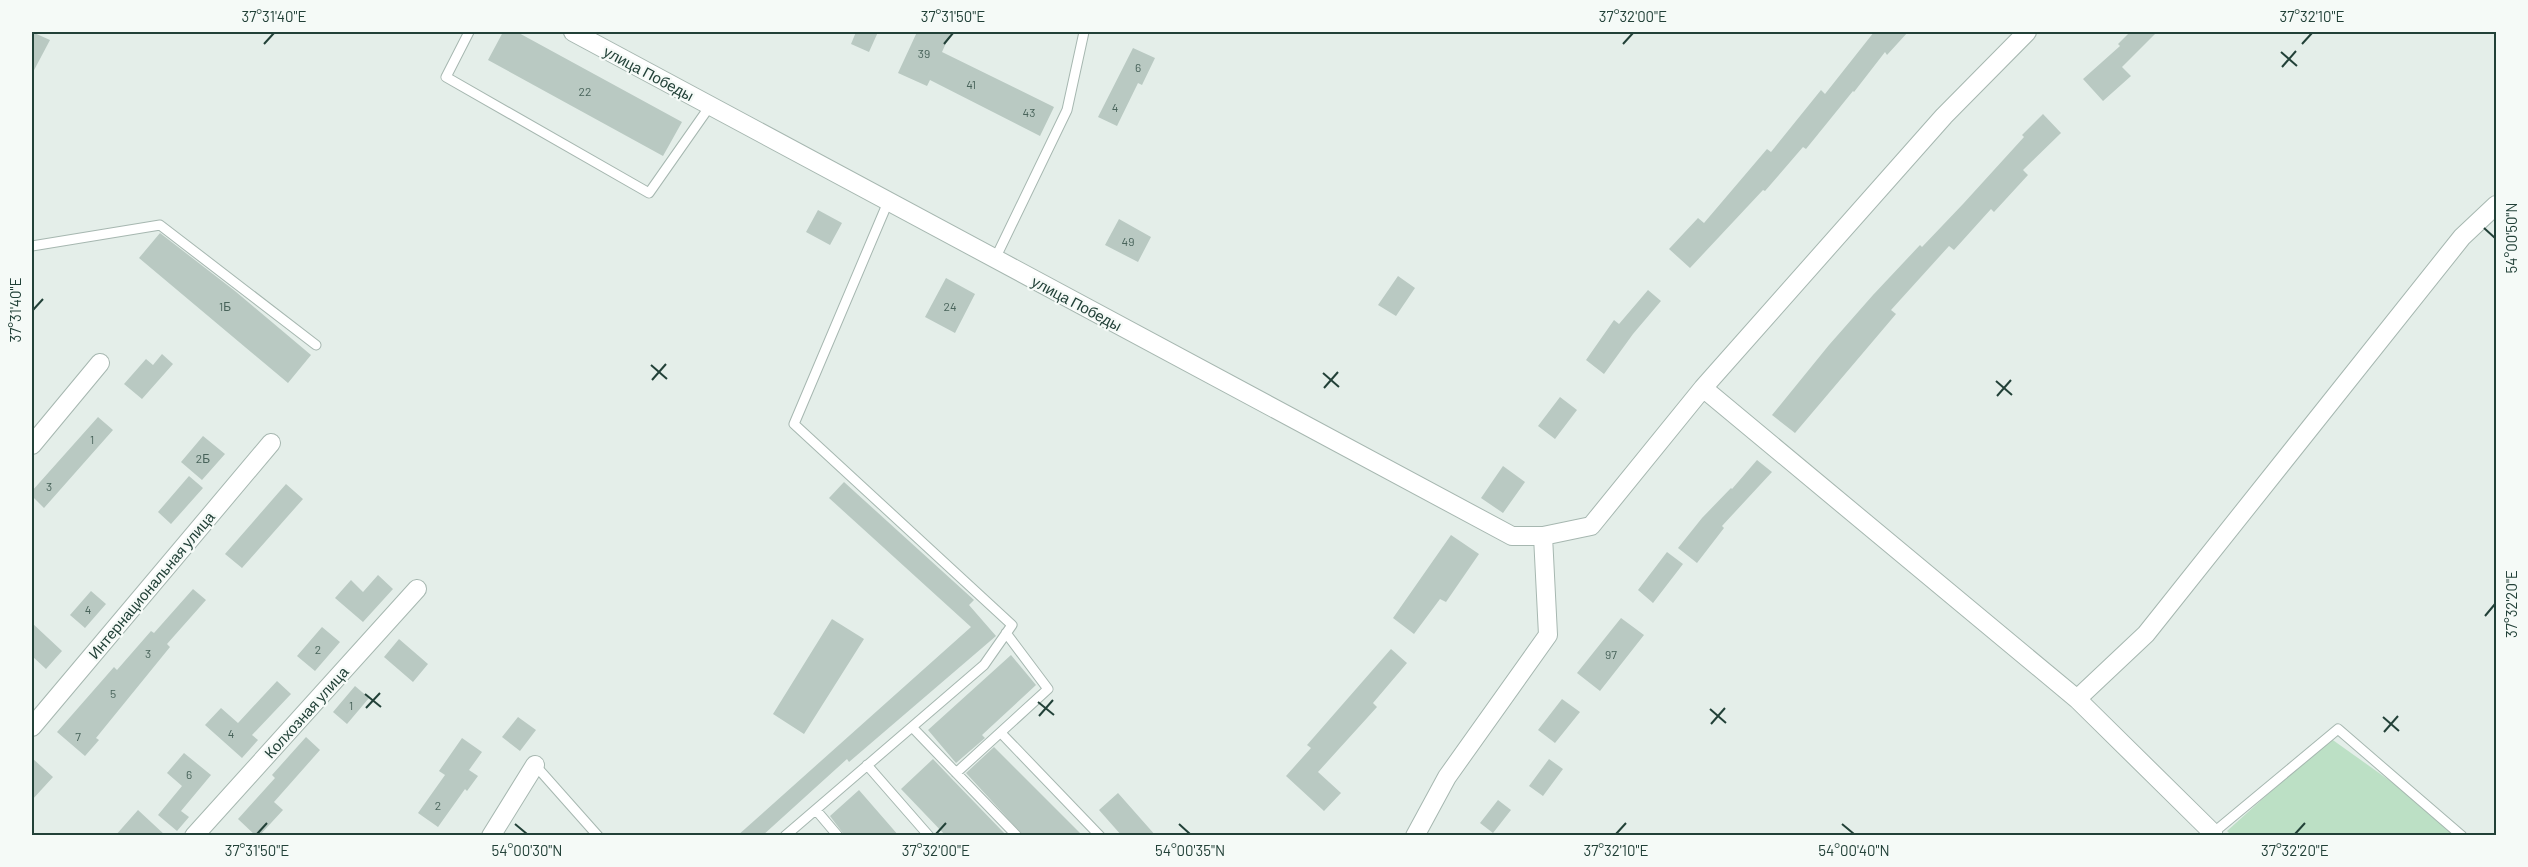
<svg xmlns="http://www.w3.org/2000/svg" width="2528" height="867" font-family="Barlow,sans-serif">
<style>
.green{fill:#bce0c5}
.building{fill:#b9c9c2}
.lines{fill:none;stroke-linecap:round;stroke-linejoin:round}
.lane-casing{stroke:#a6b7b0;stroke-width:11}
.street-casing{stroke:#a6b7b0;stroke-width:20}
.lane{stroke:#fff;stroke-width:9}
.street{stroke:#fff;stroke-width:18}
.ticks{fill:none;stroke:#224138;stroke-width:2}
.labels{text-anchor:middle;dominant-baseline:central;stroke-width:4.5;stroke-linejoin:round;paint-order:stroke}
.number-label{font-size:12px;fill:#48635a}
.street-label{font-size:15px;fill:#224138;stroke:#f5faf7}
.neatline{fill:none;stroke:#224138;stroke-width:2}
.ticks-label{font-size:15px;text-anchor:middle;fill:#224138}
</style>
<rect width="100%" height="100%" fill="#e4eee9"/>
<path class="green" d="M 2330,738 L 2466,835 L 2232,836 L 2227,831 Z"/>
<path class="building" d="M 32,32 L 50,40 L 32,74 Z
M 503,32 L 517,32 L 682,122 L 663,156 L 488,60 Z
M 856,32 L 878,32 L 869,52 L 851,44 Z
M 917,32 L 951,32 L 942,52 L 1054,107 L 1040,136 L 930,80 L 927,86 L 898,73 Z
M 1874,32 L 1908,32 L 1887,55 L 1885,52 L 1854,92 L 1853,91 L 1806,149 L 1803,147 L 1765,191 L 1763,190 L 1690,268 L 1669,249 L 1698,218 L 1704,223 L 1767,149 L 1771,152 L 1821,90 L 1825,94 Z
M 2130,32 L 2157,32 L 2122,67 L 2131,76 L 2103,101 L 2083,79 L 2120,46 L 2118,44 Z
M 1133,48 L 1155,58 L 1142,85 L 1138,83 L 1117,126 L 1098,117 Z
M 2043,114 L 2061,133 L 2023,170 L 2028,175 L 1994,212 L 1991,209 L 1954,250 L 1949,246 L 1891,310 L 1896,314 L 1795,433 L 1772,415 L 1829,345 L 1873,295 L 1920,245 L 1922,247 L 1963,204 L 2024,137 L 2022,135 Z
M 818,210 L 842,223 L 830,245 L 806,232 Z
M 1119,219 L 1151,237 L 1138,262 L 1105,245 Z
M 160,233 L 235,291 L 311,355 L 288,383 L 139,258 Z
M 1398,276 L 1415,288 L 1396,316 L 1378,305 Z
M 946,278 L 975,294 L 955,333 L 925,317 Z
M 1648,290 L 1661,301 L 1633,334 L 1604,374 L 1586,360 L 1614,320 L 1619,324 Z
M 162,354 L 173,364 L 142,399 L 124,384 L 146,359 L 153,365 Z
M 1560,397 L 1577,410 L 1555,439 L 1538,426 Z
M 98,417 L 113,430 L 44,508 L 32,496 L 32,491 Z
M 203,436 L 225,454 L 202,480 L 181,462 Z
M 1757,460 L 1772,472 L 1722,526 L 1724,528 L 1697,563 L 1678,548 L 1702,518 L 1731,488 L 1732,489 Z
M 1503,466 L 1525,482 L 1503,513 L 1481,498 Z
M 189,476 L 203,488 L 171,524 L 158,512 Z
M 844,482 L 974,600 L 969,605 L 996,636 L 849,762 L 847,759 L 762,836 L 737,836 L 971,627 L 829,498 Z
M 286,484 L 303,499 L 242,568 L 225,554 Z
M 1451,535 L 1479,554 L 1446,602 L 1440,599 L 1414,634 L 1393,618 Z
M 1667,552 L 1683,564 L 1653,603 L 1638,590 Z
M 378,575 L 393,589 L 363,622 L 335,598 L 351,580 L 363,592 Z
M 193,589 L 206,600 L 167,644 L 170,647 L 96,738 L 99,740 L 85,756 L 57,732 L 114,667 L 117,670 L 151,631 L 154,633 Z
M 91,591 L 106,604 L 85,628 L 70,615 Z
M 1621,618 L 1644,635 L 1600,691 L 1577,673 Z
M 832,619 L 864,639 L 804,734 L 773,714 Z
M 32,623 L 62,651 L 46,669 L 32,656 Z
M 322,627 L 340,642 L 315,671 L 297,656 Z
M 399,639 L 428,664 L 413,682 L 384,657 Z
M 1391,649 L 1407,663 L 1373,703 L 1377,707 L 1318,772 L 1341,793 L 1324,811 L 1286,776 L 1311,748 L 1307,745 Z
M 1011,655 L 1036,685 L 982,735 L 985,738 L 956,763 L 928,730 Z
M 277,681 L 291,694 L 252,735 L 258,740 L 242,758 L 205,725 L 221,708 L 238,723 Z
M 355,686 L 369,698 L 347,724 L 333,712 Z
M 1562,699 L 1580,712 L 1555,743 L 1538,730 Z
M 518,717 L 536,730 L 520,751 L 502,737 Z
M 306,737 L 320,750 L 274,802 L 283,810 L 259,836 L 256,836 L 238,819 L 275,778 L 272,775 Z
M 462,738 L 482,752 L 469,770 L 478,776 L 467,791 L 465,789 L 438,827 L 418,813 L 445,775 L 439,771 Z
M 994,747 L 1083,836 L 1024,836 L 966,773 Z
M 184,753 L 211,775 L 181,811 L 189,817 L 177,831 L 158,815 L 182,786 L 167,773 Z
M 32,758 L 53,777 L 32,800 Z
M 933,759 L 951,778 L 1007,836 L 946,836 L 901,789 Z
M 1549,759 L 1563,769 L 1543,796 L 1529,786 Z
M 859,790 L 899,836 L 845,836 L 830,816 Z
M 1118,793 L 1156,836 L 1122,836 L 1099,810 Z
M 1498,800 L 1511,810 L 1493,833 L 1480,823 Z
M 138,810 L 166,836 L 115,836 Z"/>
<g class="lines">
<defs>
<path id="lane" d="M 469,32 L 446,77 L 649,193 L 710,106
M 32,246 L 160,225 L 316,345
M 995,259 L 1067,110 L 1084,32
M 912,727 L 1017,836
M 1001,733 L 1100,836
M 535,765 L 598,836
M 867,765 L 929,836
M 956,773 L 1048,689 L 1006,633
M 816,810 L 838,836
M 2213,833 L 2338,729 L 2462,836
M 785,836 L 984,665 L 1012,625 L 794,424 L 888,202"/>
<path id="street" d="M 573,32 L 1512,536 L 1543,536 L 1591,526 L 1703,388 L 1944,116 L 2027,32
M 1703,388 L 2077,699 L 2213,833 L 2211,836
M 32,445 L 100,363
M 2077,699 L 2146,634 L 2462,237 L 2496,205
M 32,727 L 271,443
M 194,836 L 417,589
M 491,836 L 535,765
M 1415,836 L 1447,777 L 1548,635 L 1543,536"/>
</defs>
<use href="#lane" class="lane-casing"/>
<use href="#street" class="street-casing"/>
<use href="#lane" class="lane"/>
<use href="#street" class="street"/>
</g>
<path class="ticks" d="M 264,44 L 274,33M 944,44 L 953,33M 1623,44 L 1633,33M 2302,44 L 2312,33M 2281,52 L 2297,66M 2282,67 L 2296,51M 2484,228 L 2495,238M 33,310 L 43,299M 651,365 L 667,379M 1323,373 L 1339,387M 652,380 L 666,364M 1996,381 L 2012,395M 1324,388 L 1338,372M 1997,396 L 2011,380M 2485,616 L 2495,604M 365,694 L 381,707M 1038,702 L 1054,715M 366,708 L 380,693M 1710,709 L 1726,723M 1039,716 L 1053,700M 2383,717 L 2399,731M 1711,724 L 1725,708M 2384,732 L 2398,716M 515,824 L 527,834M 1179,824 L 1190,834M 1842,824 L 1854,834M 257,834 L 267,823M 936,834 L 946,823M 1616,834 L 1626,823M 2295,834 L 2305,823"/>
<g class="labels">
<g class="number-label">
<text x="924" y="53">39</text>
<text x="1138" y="67">6</text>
<text x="971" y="84">41</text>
<text x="585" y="91">22</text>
<text x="1115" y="107">4</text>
<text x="1029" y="112">43</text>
<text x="1128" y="241">49</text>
<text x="225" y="306">1Б</text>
<text x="950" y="306">24</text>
<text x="92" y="439">1</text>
<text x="203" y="458">2Б</text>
<text x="49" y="486">3</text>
<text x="88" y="609">4</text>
<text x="318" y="649">2</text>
<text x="148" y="653">3</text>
<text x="1611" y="654">97</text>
<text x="113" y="693">5</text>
<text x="351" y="705">1</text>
<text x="231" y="733">4</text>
<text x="78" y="736">7</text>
<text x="189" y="774">6</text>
<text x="438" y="805">2</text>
</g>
<g class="street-label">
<text transform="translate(649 73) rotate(28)">улица Победы</text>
<text transform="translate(1077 303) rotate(28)">улица Победы</text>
<text transform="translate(151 585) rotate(-50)">Интернациональная улица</text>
<text transform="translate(306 712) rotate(-48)">Колхозная улица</text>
</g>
</g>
<rect width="2528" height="867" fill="none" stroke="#f5faf7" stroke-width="66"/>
<rect x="33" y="33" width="2462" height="801" class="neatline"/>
<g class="ticks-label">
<text x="274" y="22">37°31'40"E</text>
<text x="953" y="22">37°31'50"E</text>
<text x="1633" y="22">37°32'00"E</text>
<text x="2312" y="22">37°32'10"E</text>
<text transform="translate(2512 238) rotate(-90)" y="5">54°00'50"N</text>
<text transform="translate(16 310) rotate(-90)" y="5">37°31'40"E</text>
<text transform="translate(2512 604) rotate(-90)" y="5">37°32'20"E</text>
<text x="257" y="856">37°31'50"E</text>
<text x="527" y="856">54°00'30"N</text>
<text x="936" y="856">37°32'00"E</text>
<text x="1190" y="856">54°00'35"N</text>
<text x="1616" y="856">37°32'10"E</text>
<text x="1854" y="856">54°00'40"N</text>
<text x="2295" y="856">37°32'20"E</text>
</g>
</svg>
